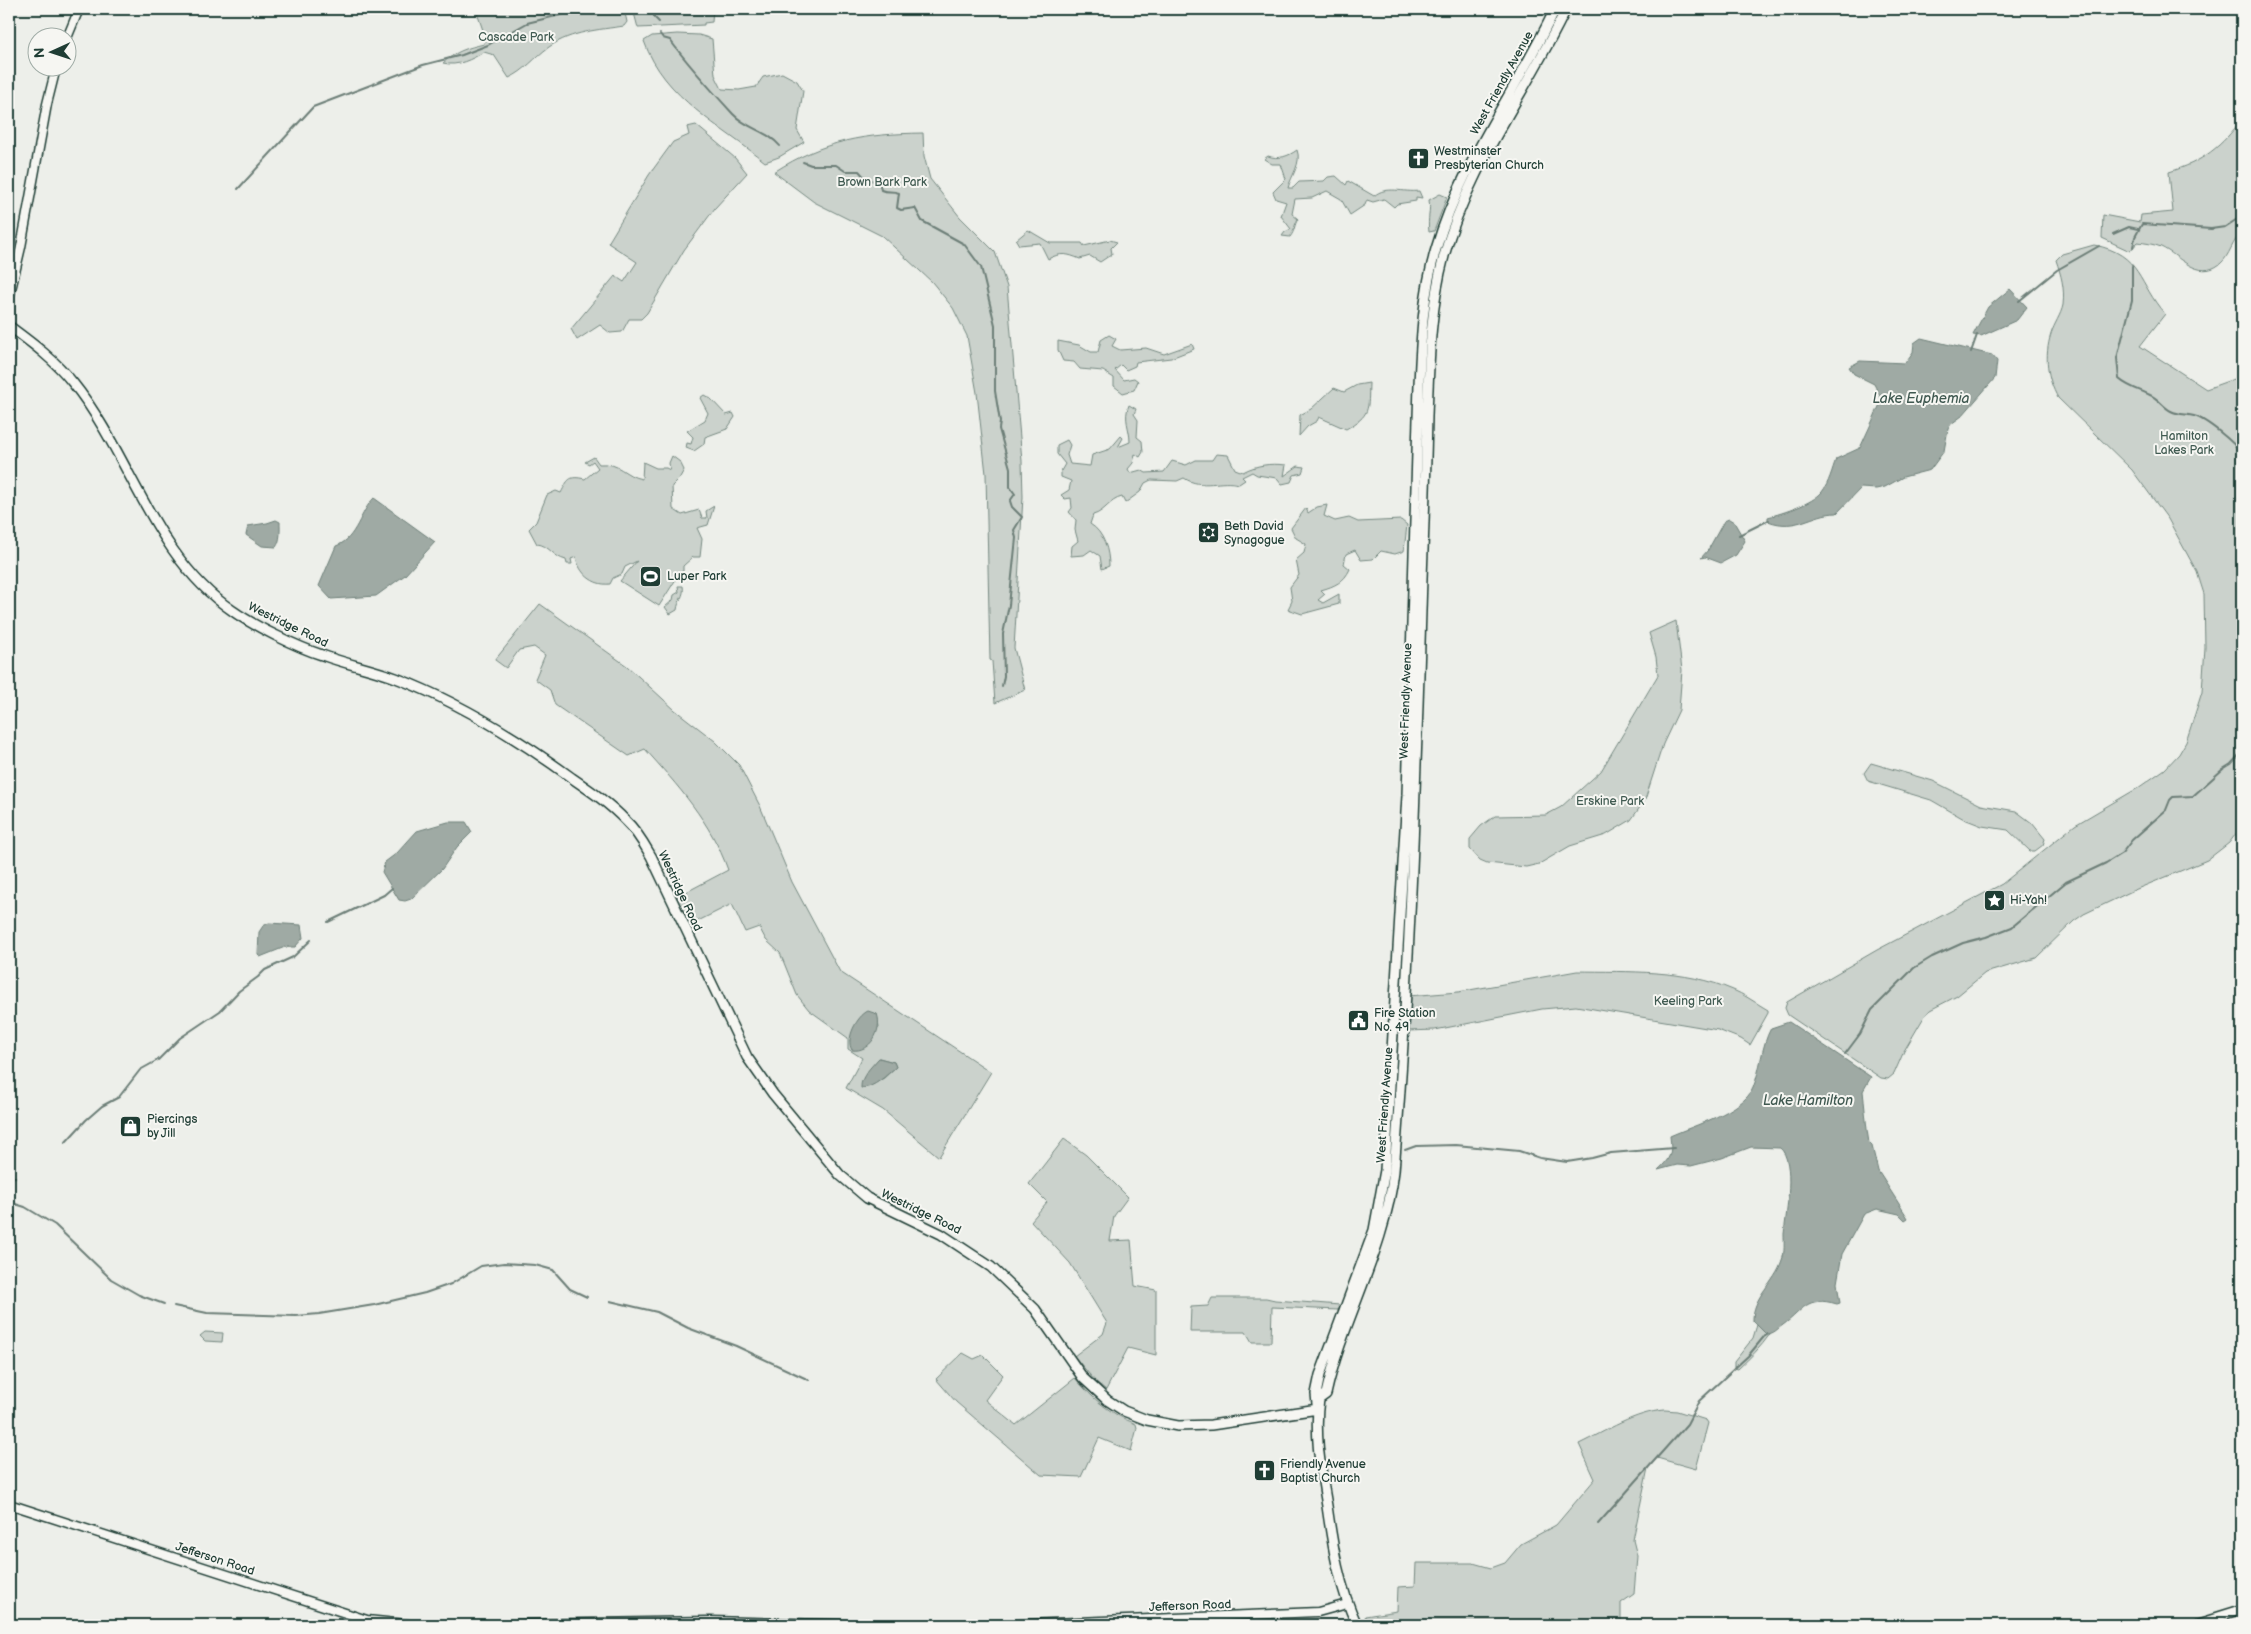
<svg xmlns="http://www.w3.org/2000/svg" width="2251" height="1634" font-family="'Balsamiq Sans',sans-serif">
<style>
.green{fill:#cbd2cc;stroke:#758880;fill-rule:evenodd}
.water{fill:#9faaa4;stroke:#6c7e77}
.lines{fill:none;stroke-linecap:round;stroke-linejoin:round}
.stream{stroke:#6c7e77;stroke-width:2}
.tertiary-casing{stroke:#1f3d34;stroke-width:11}
.secondary-casing{stroke:#1f3d34;stroke-width:12}
.tertiary{stroke:#f6f6f2;stroke-width:8}
.secondary{stroke:#f6f6f2;stroke-width:9}
.labels{text-anchor:middle;dominant-baseline:central;stroke-width:4;stroke-linejoin:round;paint-order:stroke}
.park-label{font-size:12px;fill:#415b52;stroke:#f6f6f2}
.street-label{font-size:12px;fill:#1f3d34;stroke:#f6f6f2}
.poi-label{font-size:12px;fill:#1f3d34;stroke:#f6f6f2;text-anchor:start}
.water-label{font-size:14px;font-style:italic;fill:#3f5850;stroke:#f6f6f2}
</style>
<rect width="100%" height="100%" fill="#edefea"/>
<filter id="ink" filterUnits="userSpaceOnUse"><feTurbulence type="fractalNoise" baseFrequency=".02" numOctaves="2"/><feDisplacementMap in="SourceGraphic" scale="10" xChannelSelector="R" yChannelSelector="G"/><feConvolveMatrix kernelMatrix="1 2 1 2 8 2 1 2 1" color-interpolation-filters="sRGB"/></filter>
<g filter="url(#ink)">
<path class="green" d="M 481,9 L 624,9 L 627,22 L 624,26 C 598,30 572,31 549,47 C 535,57 525,71 509,78 L 494,55 L 484,52 C 472,59 458,67 443,63 C 456,51 467,48 484,44 L 485,36 L 476,10 Z
M 633,9 L 713,9 L 712,22 L 704,23 L 704,25 L 638,28 Z
M 677,34 L 699,35 L 712,39 L 715,75 L 722,89 L 739,90 L 756,87 L 763,77 L 782,73 L 797,81 L 803,91 L 797,130 L 804,142 L 779,157 L 765,162 C 721,126 664,98 644,41 L 652,36 Z
M 2242,119 L 2242,233 C 2232,240 2230,256 2220,264 C 2198,281 2180,256 2161,247 C 2154,244 2145,243 2138,242 L 2130,251 L 2102,238 L 2103,215 L 2140,222 L 2141,215 L 2173,212 L 2169,172 C 2203,162 2222,146 2242,119 Z
M 696,125 L 735,158 L 747,173 L 715,208 L 684,250 L 647,313 L 641,319 L 629,319 L 622,332 L 610,333 L 600,325 L 577,340 L 571,329 L 615,276 L 624,282 L 637,262 L 608,243 L 649,175 L 673,142 L 689,135 L 687,127 Z
M 923,133 L 924,156 L 930,179 L 960,217 L 995,252 L 1007,287 L 1022,461 L 1023,497 L 1014,648 L 1025,690 L 995,703 L 992,661 L 990,660 L 986,474 L 977,393 L 967,336 L 953,308 L 932,282 L 882,236 L 814,202 L 774,172 C 824,140 865,134 923,133 Z
M 1297,150 C 1302,163 1291,176 1288,188 L 1293,188 L 1299,182 L 1324,181 L 1328,177 L 1336,176 L 1346,185 L 1348,181 L 1374,196 C 1386,185 1404,193 1419,191 L 1422,198 L 1416,197 L 1416,201 L 1397,204 L 1394,207 L 1384,199 L 1373,202 L 1367,200 L 1365,205 L 1350,215 L 1341,199 L 1327,191 L 1312,198 L 1295,199 L 1292,214 L 1298,219 C 1294,225 1295,231 1290,237 L 1282,236 L 1285,232 L 1291,229 L 1281,216 L 1286,202 L 1276,199 L 1273,192 L 1286,179 L 1281,164 L 1272,164 L 1264,159 L 1268,156 C 1278,160 1289,156 1297,150 Z
M 1440,194 L 1447,197 L 1434,231 L 1429,232 C 1427,218 1431,211 1429,200 Z
M 1028,230 L 1050,243 L 1082,243 L 1084,246 L 1110,240 L 1117,242 L 1111,248 L 1112,254 L 1100,262 L 1090,256 L 1080,259 C 1068,254 1061,252 1048,259 L 1040,243 L 1019,245 L 1016,240 Z
M 2094,245 C 2142,254 2138,284 2165,314 L 2140,346 L 2206,389 L 2242,376 L 2242,826 L 2229,843 L 2207,860 L 2132,891 L 2084,914 L 2074,921 L 2036,958 L 1985,973 L 1957,996 L 1930,1010 L 1924,1017 L 1904,1051 L 1894,1074 L 1888,1079 L 1881,1078 L 1788,1015 L 1785,1008 L 1787,1002 L 1877,950 L 2002,884 L 2075,825 L 2138,788 L 2165,769 L 2179,754 L 2186,742 L 2202,692 L 2205,647 L 2204,594 L 2197,572 L 2168,519 L 2132,470 L 2058,398 C 2047,378 2044,356 2051,334 C 2054,324 2061,315 2063,305 C 2065,288 2061,275 2056,260 L 2062,254 Z
M 1109,335 L 1116,339 L 1112,346 L 1120,350 L 1146,348 L 1164,354 L 1192,344 L 1194,349 L 1171,358 L 1136,362 L 1135,366 L 1126,370 L 1121,365 L 1115,370 L 1124,380 L 1134,378 L 1138,381 L 1134,390 L 1123,393 L 1114,386 L 1114,378 L 1103,371 L 1080,369 L 1074,362 L 1063,361 L 1058,350 L 1058,341 L 1079,345 L 1091,352 L 1098,352 L 1101,340 Z
M 1369,383 C 1368,410 1371,415 1346,429 L 1319,417 L 1317,421 L 1308,426 L 1299,436 L 1300,415 L 1311,409 L 1334,388 L 1344,392 L 1357,385 Z
M 704,395 L 711,399 L 726,415 L 733,413 L 735,417 L 727,429 L 705,437 L 704,444 L 694,451 L 686,448 L 687,443 L 691,444 L 693,437 L 687,431 L 705,420 L 708,413 L 700,398 Z
M 1129,405 L 1136,409 L 1134,414 L 1138,420 L 1137,437 L 1142,441 L 1143,452 L 1140,457 L 1135,454 L 1133,463 L 1128,469 L 1130,473 L 1141,470 L 1146,473 L 1164,472 L 1172,461 L 1186,465 L 1196,460 L 1212,460 L 1216,454 L 1228,455 L 1235,469 L 1243,472 C 1256,465 1270,463 1286,465 L 1284,476 L 1298,466 L 1304,467 L 1302,473 L 1294,475 L 1291,482 L 1282,484 L 1277,478 L 1257,475 L 1252,472 L 1242,477 L 1245,480 L 1239,484 C 1221,479 1202,490 1184,478 L 1177,481 L 1151,480 L 1145,483 L 1140,492 L 1125,503 L 1122,497 C 1109,500 1105,512 1093,515 L 1090,524 C 1104,532 1109,551 1109,566 L 1102,569 L 1100,556 L 1091,550 L 1084,555 L 1071,556 L 1072,546 L 1078,541 L 1075,530 L 1076,520 L 1069,512 L 1072,508 L 1071,498 L 1065,499 L 1061,495 L 1069,490 L 1071,481 L 1061,477 L 1061,471 L 1065,464 L 1057,454 L 1057,445 L 1067,440 L 1070,445 L 1067,455 L 1070,464 L 1090,466 L 1092,455 L 1110,449 L 1121,436 L 1123,438 L 1118,447 L 1130,442 C 1130,428 1123,419 1129,405 Z
M 672,456 L 680,462 L 684,470 L 679,479 L 672,486 L 673,509 L 682,515 L 699,510 L 702,518 L 707,518 L 706,511 L 714,506 L 708,525 L 697,528 L 702,539 L 700,557 L 693,557 L 683,566 L 683,571 L 678,576 L 659,606 L 620,581 L 637,561 L 625,567 L 622,574 L 613,578 L 610,584 C 593,586 579,573 576,557 L 571,559 L 572,564 L 567,564 L 566,560 C 553,557 549,545 537,544 L 529,529 L 536,522 L 547,495 L 556,491 L 561,493 C 568,480 568,475 585,479 L 598,468 L 593,461 L 589,464 L 585,462 L 594,457 L 599,464 C 620,462 624,476 642,479 L 643,462 L 656,468 L 666,468 L 670,470 L 669,463 Z
M 1327,505 L 1324,516 L 1335,521 L 1349,518 L 1358,522 L 1401,520 L 1407,525 L 1404,551 L 1395,554 L 1381,551 L 1373,559 L 1361,560 L 1355,550 L 1346,554 L 1344,564 L 1350,569 C 1344,582 1335,586 1321,590 L 1325,594 L 1318,600 L 1323,603 L 1339,594 L 1339,604 L 1302,614 L 1288,609 L 1292,601 L 1290,587 L 1299,575 L 1296,560 L 1304,553 L 1306,544 L 1296,538 L 1291,528 L 1306,508 L 1308,513 L 1317,507 Z
M 678,586 L 683,586 C 685,596 678,600 677,610 L 670,614 L 665,607 L 673,600 L 674,595 L 679,592 Z
M 540,604 L 627,666 L 675,710 L 715,741 L 739,765 L 760,806 L 792,882 L 840,972 L 991,1072 L 939,1157 L 883,1110 L 846,1088 L 862,1058 L 848,1049 L 848,1038 L 809,1010 L 797,995 L 780,953 L 766,940 L 759,927 L 745,932 L 732,904 L 688,926 L 675,898 L 728,870 C 711,822 678,786 645,749 L 629,756 L 555,705 L 550,690 L 535,679 L 545,655 L 534,647 L 519,650 L 506,668 L 495,660 ZM 877,1014 L 879,1027 L 850,1041 L 856,1024 ZM 879,1058 L 894,1062 L 896,1067 L 884,1078 L 868,1087 L 866,1075 Z
M 1676,621 L 1682,670 L 1679,710 L 1663,744 L 1645,800 L 1631,820 L 1606,835 L 1570,846 L 1539,864 L 1526,867 L 1487,863 L 1480,860 L 1470,849 L 1470,839 L 1481,826 L 1495,816 L 1546,815 L 1561,807 L 1601,771 L 1658,675 L 1656,657 L 1649,633 Z
M 1871,763 L 1933,781 L 1981,805 L 2016,811 L 2032,823 L 2045,839 L 2043,845 L 2035,851 L 2030,851 L 2008,830 L 1982,826 L 1964,819 L 1931,800 L 1868,781 L 1864,773 Z
M 1577,971 C 1629,972 1684,969 1733,990 C 1743,994 1753,1001 1763,1007 L 1768,1010 L 1768,1013 L 1750,1045 L 1741,1039 L 1718,1030 L 1576,1006 L 1542,1009 L 1435,1030 L 1408,1031 L 1408,996 L 1458,992 Z
M 1064,1139 L 1086,1155 L 1128,1197 L 1114,1216 L 1110,1241 L 1131,1240 L 1135,1286 L 1156,1290 L 1156,1355 L 1128,1348 L 1106,1390 L 1095,1381 L 1074,1356 L 1103,1334 L 1107,1323 L 1070,1263 L 1031,1221 L 1047,1202 L 1029,1184 Z
M 1212,1298 L 1266,1298 L 1275,1300 L 1340,1305 L 1338,1310 L 1272,1307 L 1271,1342 L 1252,1342 L 1246,1332 L 1190,1332 L 1191,1307 L 1208,1306 Z
M 1757,1325 L 1766,1334 L 1770,1334 C 1761,1347 1750,1358 1738,1369 L 1734,1368 L 1734,1362 L 1753,1338 Z
M 205,1332 L 223,1333 L 222,1342 L 205,1341 L 200,1336 Z
M 963,1353 L 974,1359 L 983,1355 L 1003,1375 L 985,1400 L 1016,1425 L 1075,1378 C 1094,1400 1109,1413 1136,1424 L 1137,1428 L 1131,1451 L 1099,1438 L 1081,1477 L 1041,1475 L 956,1402 L 936,1379 Z
M 1665,1410 L 1677,1411 L 1706,1420 L 1708,1423 L 1696,1469 L 1657,1458 L 1648,1468 L 1633,1540 L 1637,1556 L 1634,1594 L 1621,1603 L 1621,1625 L 1576,1625 L 1565,1619 L 1561,1625 L 1369,1625 L 1365,1616 L 1397,1611 L 1398,1587 L 1415,1586 L 1416,1563 L 1473,1563 L 1491,1568 L 1505,1563 L 1521,1544 L 1556,1525 L 1595,1479 L 1579,1444 C 1606,1431 1635,1412 1665,1410 Z
M 1223,1620 L 1223,1625 L 1171,1625 L 1171,1622 Z"/>
<path class="water" d="M 2010,289 L 2027,307 L 2017,320 L 1981,336 L 1973,335 L 1988,307 Z
M 1921,338 L 1992,355 L 1997,361 L 1995,378 L 1962,416 L 1951,424 L 1948,429 L 1944,451 L 1930,470 L 1903,477 L 1885,487 L 1876,489 L 1861,488 L 1837,513 C 1812,513 1797,532 1768,521 L 1768,517 C 1783,513 1812,504 1822,492 C 1829,483 1832,470 1836,459 L 1860,448 L 1882,400 L 1874,384 L 1854,374 L 1849,367 L 1860,361 L 1905,363 L 1913,352 L 1914,343 Z
M 374,498 L 435,542 L 405,575 L 376,596 L 331,599 L 319,586 L 336,546 C 357,539 360,511 374,498 Z
M 1729,519 L 1734,522 L 1745,541 L 1736,555 L 1721,563 L 1705,557 L 1701,558 L 1708,550 L 1724,521 Z
M 276,520 L 280,522 C 280,529 281,541 276,547 L 262,546 L 246,535 L 248,526 L 267,523 Z
M 448,822 L 466,822 L 472,832 L 457,847 L 442,869 L 411,899 L 405,901 L 399,900 L 382,872 L 385,862 L 397,853 L 417,831 Z
M 269,923 L 301,925 L 303,938 L 295,947 L 285,947 L 260,957 L 258,955 L 259,932 L 263,926 Z
M 868,1011 L 877,1014 C 883,1030 870,1053 852,1050 C 845,1039 857,1016 868,1011 Z
M 1789,1022 L 1871,1077 L 1863,1091 C 1865,1108 1866,1126 1869,1143 L 1872,1146 L 1878,1171 L 1908,1218 L 1905,1220 L 1899,1214 L 1877,1209 L 1864,1214 L 1842,1254 L 1837,1283 L 1840,1303 L 1837,1304 C 1806,1295 1804,1310 1783,1325 C 1777,1329 1774,1334 1766,1334 L 1753,1321 C 1752,1297 1775,1282 1782,1260 C 1785,1253 1784,1242 1784,1234 C 1786,1214 1796,1161 1780,1148 L 1751,1147 L 1722,1158 L 1691,1166 L 1677,1165 L 1658,1170 C 1671,1158 1672,1153 1670,1136 C 1692,1126 1744,1111 1753,1088 C 1761,1068 1761,1047 1771,1028 Z
M 879,1058 L 894,1062 L 896,1067 C 886,1075 875,1088 861,1088 C 860,1077 872,1066 879,1058 Z"/>
<g class="lines">
<path class="stream" d="M 655,9 L 654,17 L 659,22
M 660,34 L 663,38 L 670,40 C 689,66 711,90 733,114 C 747,129 768,131 780,146
M 803,162 L 811,165 L 836,165 L 845,171 L 859,171 L 867,180 L 879,181 L 881,190 C 887,193 892,190 899,193 L 897,208 L 901,210 L 915,208 L 922,221 L 964,244 L 981,267 L 995,325 L 995,391 L 1000,422 L 999,429 L 1010,468 L 1010,487 L 1015,494 L 1010,501 L 1012,507 L 1022,517 L 1014,530 L 1016,538 L 1009,605 L 1003,634 L 1004,676 L 1002,686
M 238,189 L 313,107 L 423,65 L 462,55 L 488,45 L 527,23 L 585,9
M 2113,234 L 2129,227 L 2138,229
M 2133,247 L 2135,237 L 2142,224 L 2211,229 L 2225,227 L 2242,216
M 2132,266 L 2132,300 L 2117,358 L 2119,379 C 2128,387 2140,390 2150,395 C 2158,398 2163,407 2171,411 C 2179,415 2186,414 2194,416 C 2206,419 2235,443 2242,454
M 2019,301 L 2057,270 L 2099,246
M 1971,352 L 1977,335
M 1739,535 L 1769,520
M 328,922 L 384,895 L 392,888
M 1845,1054 L 1860,1034 L 1872,1010 L 1914,968 L 1932,957 L 1963,943 L 1986,937 L 2012,927 L 2066,882 L 2106,863 L 2122,853 L 2132,840 L 2166,810 L 2170,800 L 2173,797 L 2193,796 L 2223,769 L 2231,764 L 2242,752
M 65,1143 L 86,1120 L 102,1106 L 119,1097 L 140,1070 L 158,1060 L 180,1038 L 220,1011 L 239,991 L 258,977 L 265,970 L 293,957 L 311,940
M 1405,1150 L 1416,1146 L 1456,1145 L 1519,1151 L 1540,1158 L 1567,1162 L 1592,1158 L 1611,1153 L 1674,1148
M 9,1179 L 15,1177
M 9,1202 L 25,1207 L 55,1225 L 111,1279 L 139,1295 L 164,1304
M 610,1301 L 657,1312 L 688,1328 L 736,1346 L 809,1380
M 174,1306 L 207,1313 L 296,1316 L 319,1314 L 374,1305 L 425,1293 L 451,1284 L 481,1266 L 504,1263 L 535,1265 L 553,1270 L 570,1289 L 587,1297
M 1598,1524 L 1687,1424 L 1699,1401 L 1748,1356 L 1767,1333"/>
<defs>
<path id="tertiary" d="M 67,38 L 79,9
M 9,298 L 21,247 L 47,104 L 56,68
M 9,1504 L 367,1620 L 415,1625
M 474,1625 L 710,1621 L 867,1625
M 1003,1625 L 1318,1612 L 1347,1604"/>
<path id="secondary" d="M 9,326 C 32,343 55,360 73,383 C 131,455 153,557 233,611 C 254,626 297,647 322,655 C 346,664 372,669 396,678 C 456,701 520,740 572,778 C 591,791 610,804 626,821 C 637,831 644,844 651,856 L 747,1057 L 773,1094 L 840,1175 L 867,1198 L 941,1234 L 991,1267 L 1035,1309 L 1083,1378 L 1107,1400 L 1124,1411 L 1147,1420 L 1178,1426 L 1211,1425 L 1318,1409
M 1317,1404 L 1316,1394 L 1320,1375 L 1374,1230 L 1385,1170 L 1407,795 L 1419,384 C 1421,339 1423,293 1436,249 C 1461,163 1517,90 1555,9
M 1357,1625 C 1339,1587 1333,1548 1327,1506 C 1321,1470 1314,1435 1319,1399 L 1326,1394 C 1343,1317 1385,1251 1394,1171 C 1410,974 1416,776 1422,578 C 1424,524 1426,470 1427,416 C 1429,362 1430,308 1444,256 C 1468,167 1527,91 1566,9
M 2197,1625 L 2242,1611"/>
</defs>
<use href="#tertiary" class="tertiary-casing"/>
<use href="#secondary" class="secondary-casing"/>
<use href="#tertiary" class="tertiary"/>
<use href="#secondary" class="secondary"/>
</g>
</g>
<defs>
<symbol id="church-square" viewBox="-11 -11 22 22"><rect x="-9" y="-9" width="18" height="18" rx="4" fill="#1f3d34" stroke="#f6f6f2"/><path d="M-1.2-6h2.4v3.5h3.3v2.4h-3.3V6h-2.4V-.1h-3.3v-2.4h3.3Z" fill="#fff"/></symbol>
<symbol id="synagogue-square" viewBox="-11 -11 22 22"><rect x="-9" y="-9" width="18" height="18" rx="4" fill="#1f3d34" stroke="#f6f6f2"/><path d="M0-6.5L5.6 3.2H-5.6ZM0 6.5L5.6-3.2H-5.6Z" fill="#fff"/></symbol>
<symbol id="stadium-square" viewBox="-11 -11 22 22"><rect x="-9" y="-9" width="18" height="18" rx="4" fill="#1f3d34" stroke="#f6f6f2"/><path d="M0-5a6.5 5 0 1 0 0 10a6.5 5 0 1 0 0-10ZM-3.5-1.8h7v3.6h-7Z" fill="#fff"/></symbol>
<symbol id="sight-square" viewBox="-11 -11 22 22"><rect x="-9" y="-9" width="18" height="18" rx="4" fill="#1f3d34" stroke="#f6f6f2"/><path d="M0-6L1.8-2.2L6-1.7L2.9 1.2L3.7 5.4L0 3.3L-3.7 5.4L-2.9 1.2L-6-1.7L-1.8-2.2Z" fill="#fff"/></symbol>
<symbol id="civic-square" viewBox="-11 -11 22 22"><rect x="-9" y="-9" width="18" height="18" rx="4" fill="#1f3d34" stroke="#f6f6f2"/><path d="M-.6-6.5H3V-4.5H.6V-3L4-1V1h2V6H-6V1h2V-1L-.6-3ZM-1.2 2.5V6h2.4V2.5Z" fill="#fff"/></symbol>
<symbol id="shop-square" viewBox="-11 -11 22 22"><rect x="-9" y="-9" width="18" height="18" rx="4" fill="#1f3d34" stroke="#f6f6f2"/><path d="M-5-2.5h2.3a2.7 3.5 0 0 1 5.4 0H5L5.5 6h-11ZM-1.5-2.5h3a1.5 2.3 0 0 0-3 0Z" fill="#fff"/></symbol>
</defs>
<g fill-rule="evenodd">
<use href="#church-square" x="1406" y="146" width="25" height="25"/>
<use href="#synagogue-square" x="1196" y="520" width="25" height="25"/>
<use href="#stadium-square" x="638" y="564" width="25" height="25"/>
<use href="#sight-square" x="1982" y="888" width="25" height="25"/>
<use href="#civic-square" x="1346" y="1008" width="25" height="25"/>
<use href="#shop-square" x="118" y="1114" width="25" height="25"/>
<use href="#church-square" x="1252" y="1458" width="25" height="25"/>
</g>
<g class="labels">
<g class="park-label">
<text x="516" y="37">Cascade Park</text>
<text x="882" y="182">Brown Bark Park</text>
<text x="2184" y="436">Hamilton<tspan x="2184" dy="14">Lakes Park</tspan></text>
<text x="1610" y="801">Erskine Park</text>
<text x="1688" y="1001">Keeling Park</text>
</g>
<g class="street-label">
<text transform="translate(1502 83) rotate(-61)">West Friendly Avenue</text>
<text transform="translate(288 625) rotate(26)">Westridge Road</text>
<text transform="translate(1406 701) rotate(-88)">West Friendly Avenue</text>
<text transform="translate(680 891) rotate(65)">Westridge Road</text>
<text transform="translate(1385 1105) rotate(-86)">West Friendly Avenue</text>
<text transform="translate(921 1212) rotate(26)">Westridge Road</text>
<text transform="translate(215 1559) rotate(18)">Jefferson Road</text>
<text transform="translate(1190 1606) rotate(-2)">Jefferson Road</text>
</g>
<g class="poi-label">
<text x="1434" y="151">Westminster<tspan x="1434" dy="14">Presbyterian Church</tspan></text>
<text x="1224" y="526">Beth David<tspan x="1224" dy="14">Synagogue</tspan></text>
<text x="667" y="576">Luper Park</text>
<text x="2010" y="900">Hi-Yah!</text>
<text x="1374" y="1013">Fire Station<tspan x="1374" dy="14">No. 49</tspan></text>
<text x="147" y="1119">Piercings<tspan x="147" dy="14">by Jill</tspan></text>
<text x="1280" y="1464">Friendly Avenue<tspan x="1280" dy="14">Baptist Church</tspan></text>
</g>
<g class="water-label">
<text x="1921" y="398">Lake Euphemia</text>
<text x="1808" y="1100">Lake Hamilton</text>
</g>
</g>
<rect width="2251" height="1634" fill="none" stroke="#f6f6f2" stroke-width="30"/>
<rect x="15" y="15" width="2221" height="1604" fill="none" stroke="#1f3d34" stroke-width="2" filter="url(#ink)"/>
<g transform="translate(52 52) rotate(267)"><circle r="24" fill="#f6f6f2" stroke="#a0aca6"/>
<path d="M0-4L9 19L0 12L-9 19Z" fill="#1f3d34"/>
<text y="-8" font-size="14" font-weight="bold" text-anchor="middle" fill="#1f3d34">N</text>
</g>
</svg>
